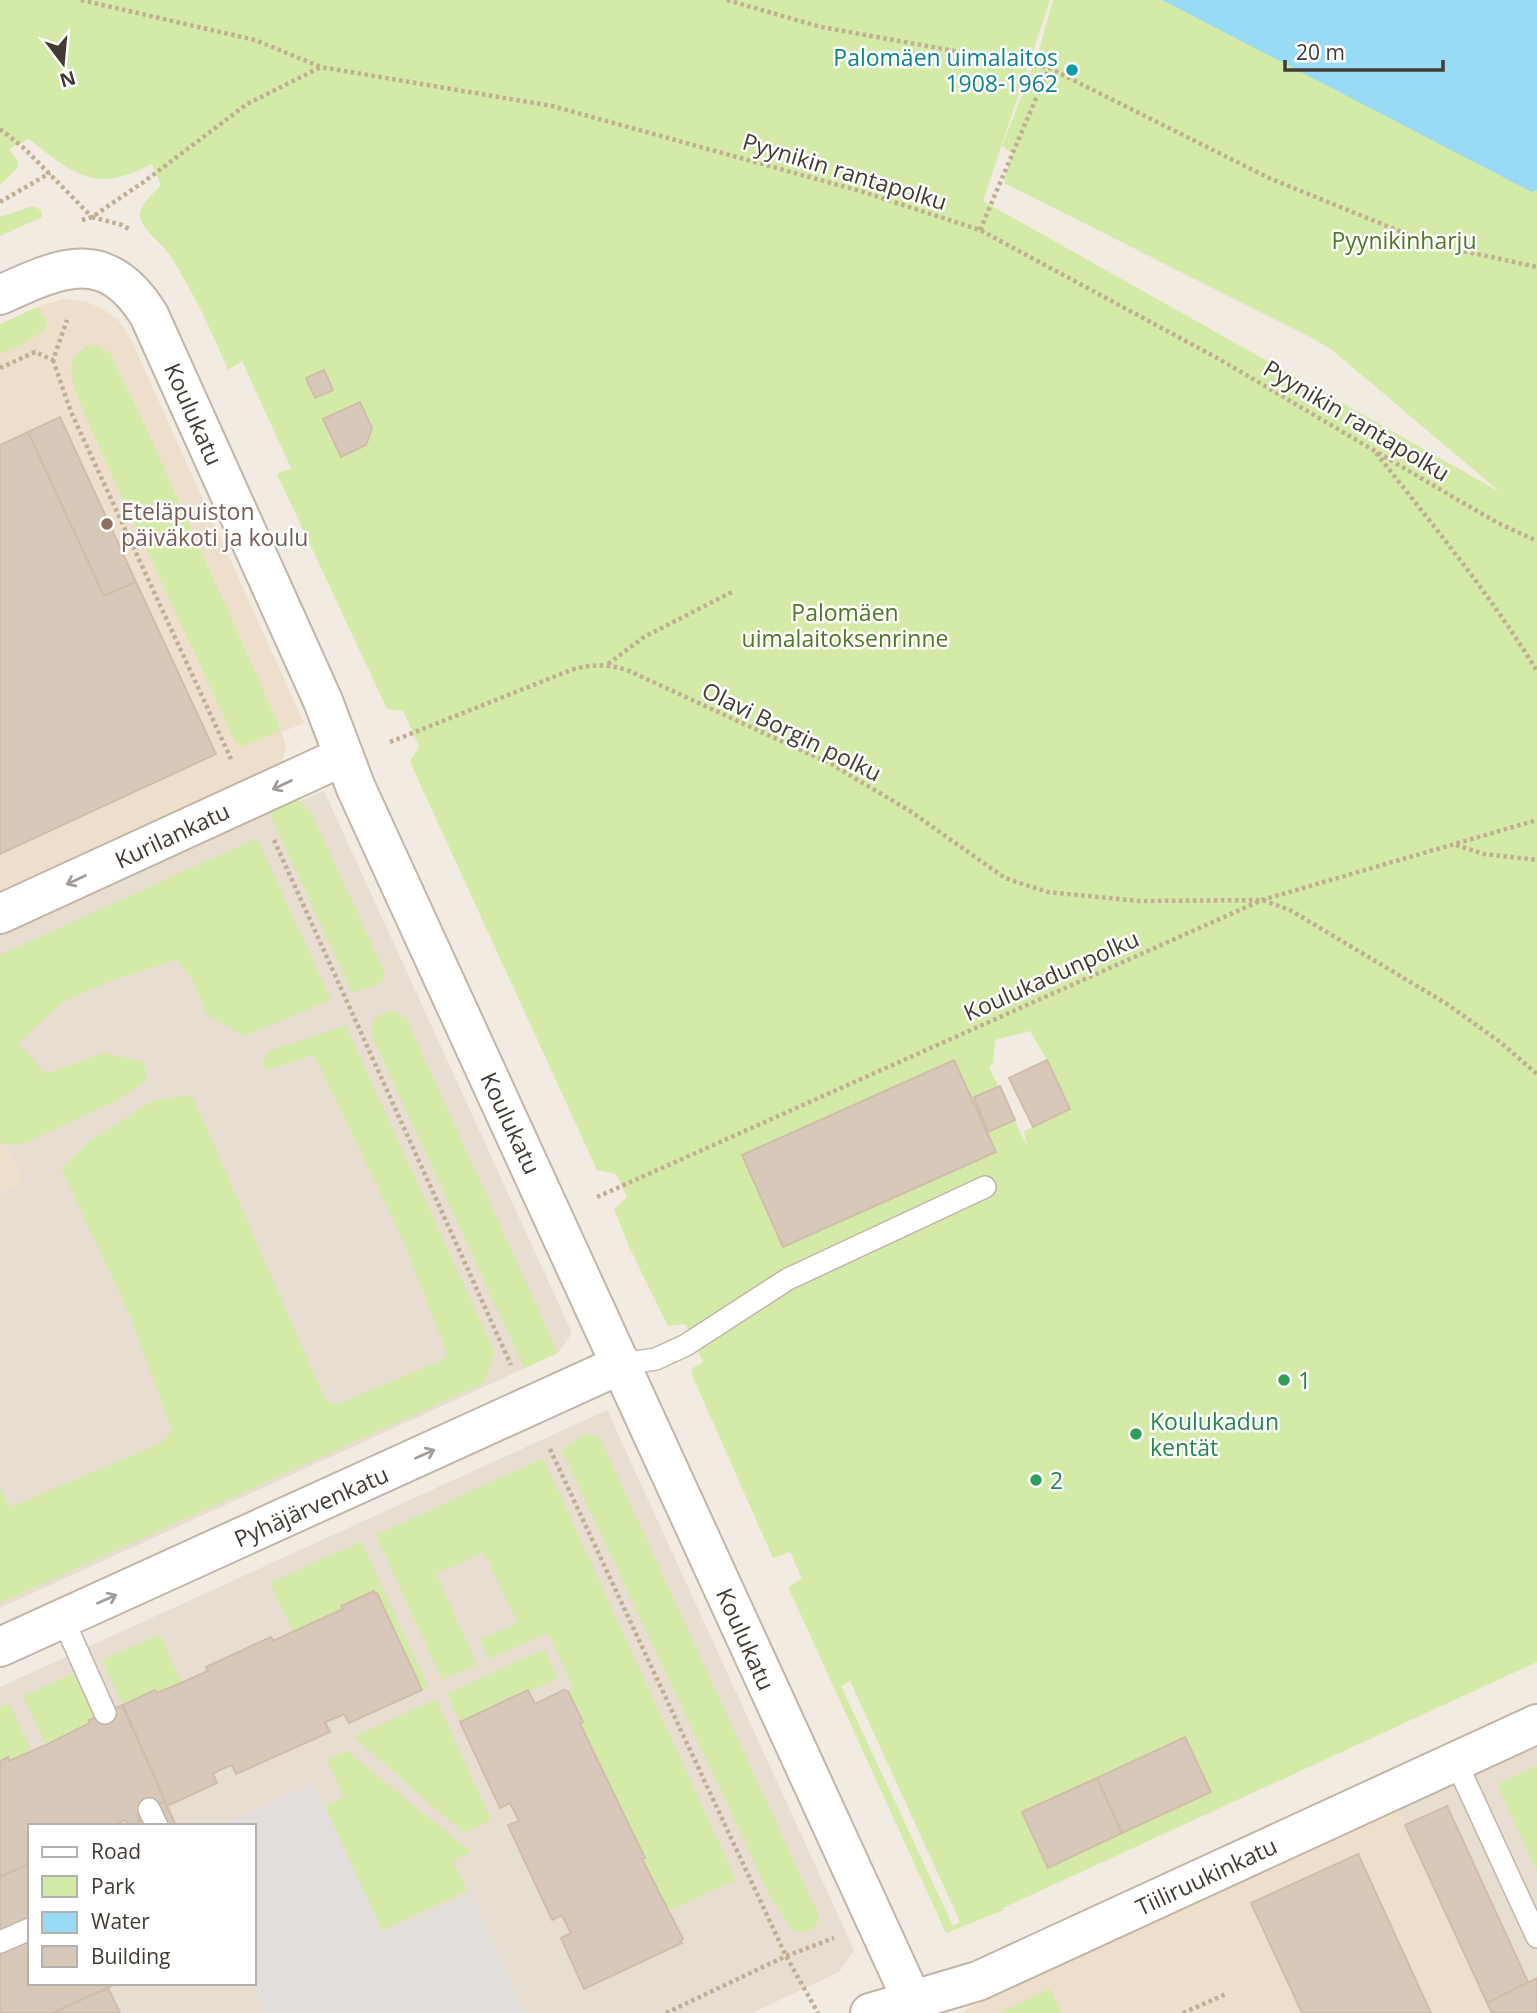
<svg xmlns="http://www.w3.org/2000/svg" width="1537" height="2013" font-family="'Open Sans',sans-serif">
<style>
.residential{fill:#e7ddd0;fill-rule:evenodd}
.education{fill:#eddfcb}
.green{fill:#d4eaa7;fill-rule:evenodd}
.parking{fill:#e2dedb}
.water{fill:#99daf4}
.building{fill:#d8c8ba;stroke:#d0bcaa;stroke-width:2}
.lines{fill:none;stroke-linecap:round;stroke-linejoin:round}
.service-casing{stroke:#c1b5a7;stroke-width:24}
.minor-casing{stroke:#c1b5a7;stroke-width:42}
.tertiary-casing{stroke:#c1b5a7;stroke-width:42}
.path{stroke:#c1ac94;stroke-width:4.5;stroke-dasharray:3.5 3.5;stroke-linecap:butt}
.service{stroke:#fff;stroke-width:21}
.minor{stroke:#fff;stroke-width:38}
.tertiary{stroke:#fff;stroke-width:38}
.oneway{stroke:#a29d98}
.culture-dot{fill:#0f9aa8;stroke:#fff;stroke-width:2.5}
.education-dot{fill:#8d6e63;stroke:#fff;stroke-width:2.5}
.leisure-dot{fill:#2e9e5b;stroke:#fff;stroke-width:2.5}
.labels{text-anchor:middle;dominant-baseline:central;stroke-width:5;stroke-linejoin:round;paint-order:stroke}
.culture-label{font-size:23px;fill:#0d838f;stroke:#fff;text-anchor:end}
.street-label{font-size:23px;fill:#443b32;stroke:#fff}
.park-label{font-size:23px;fill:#4e7923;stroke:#fff}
.education-label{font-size:23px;fill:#785e54;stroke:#fff;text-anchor:start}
.leisure-label{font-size:23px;fill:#27864d;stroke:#fff;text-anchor:start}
</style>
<rect width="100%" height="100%" fill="#f2ebe2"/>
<path class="residential" d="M 324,791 L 572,1333 L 558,1353 L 0,1608 L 0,1192 L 22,1182 L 0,1133 L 0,932 L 294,800 L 300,801 Z
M 607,1410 L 854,1950 L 839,1972 L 752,2013 L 0,2013 L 0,1687 ZM 30,1826 L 254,1826 L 254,1983 L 30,1983 Z
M 1537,1747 L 1537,2013 L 1492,2013 L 1398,1810 Z"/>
<path class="education" d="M 65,299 L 87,302 L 103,309 L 118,320 L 129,335 L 304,723 L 282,732 L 286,748 L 282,761 L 278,766 L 0,896 L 0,324 L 44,304 Z
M 0,1133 L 22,1182 L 0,1192 Z
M 1398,1810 L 1492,2013 L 962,2013 L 970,2007 Z"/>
<path class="green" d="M 0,0 L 1050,0 L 983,201 L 1500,492 L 1332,350 L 1310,337 L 1004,183 L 1012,153 L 1002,146 L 1038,54 L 1053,0 L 1223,0 L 1537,136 L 1537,1662 L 1003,1908 L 1004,1910 L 946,1933 L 788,1587 L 802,1579 L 790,1552 L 773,1558 L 691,1373 L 693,1368 L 703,1362 L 685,1324 L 668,1326 L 630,1249 L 614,1209 L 627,1197 L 616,1174 L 597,1170 L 410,762 L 419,746 L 403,711 L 387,709 L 277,474 L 291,468 L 242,361 L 228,370 C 211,330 193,291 169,254 C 162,243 140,229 140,215 C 140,204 154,193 161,185 L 152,164 C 95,194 75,175 29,139 L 9,149 L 18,161 L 17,169 L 0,185 ZM 1030,1031 L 1047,1060 L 1070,1109 L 1024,1131 L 1027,1146 L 989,1067 L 993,1064 L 995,1040 ZM 850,1681 L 960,1922 L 953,1926 L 841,1686 Z
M 33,206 L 41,210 L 42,217 L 0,236 L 0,217 Z
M 38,307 L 48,323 C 39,339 17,346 0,354 L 0,324 Z
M 95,345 L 110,353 L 142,419 L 281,730 L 244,746 L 236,743 L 97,443 L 74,388 L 71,369 L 75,356 L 86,346 Z
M 294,800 L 299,801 L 311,812 L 384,971 L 383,980 L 380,984 L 352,993 L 268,810 Z
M 257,838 L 331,1000 L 244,1036 L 207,1015 L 193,981 L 176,960 L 111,981 L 64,1001 L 18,1043 L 46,1074 L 104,1053 L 144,1062 L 147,1081 L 114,1102 L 23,1144 L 2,1144 L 0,1139 L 0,955 Z
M 392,1011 L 406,1018 L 558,1353 L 524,1368 L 372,1036 C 368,1021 378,1013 392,1011 Z
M 346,1026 L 495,1353 L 484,1383 L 0,1603 L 0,1489 L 10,1507 L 161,1443 L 172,1431 L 131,1318 L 61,1168 L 90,1141 L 152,1101 L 190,1095 L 195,1102 L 325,1399 L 335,1405 L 445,1359 L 447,1353 L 402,1238 L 314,1055 L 265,1071 L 262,1063 L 269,1051 Z
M 586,1434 L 599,1436 L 818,1914 C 818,1931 806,1936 792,1930 L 771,1898 L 561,1449 Z
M 543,1458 L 736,1880 L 670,1910 L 666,1909 L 642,1859 L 645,1857 L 616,1795 L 613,1795 L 580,1724 L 583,1722 L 568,1692 L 574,1689 L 549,1635 L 544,1634 L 489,1659 L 480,1639 L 517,1623 L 484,1552 L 436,1574 L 477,1665 L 442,1680 L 376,1535 Z
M 361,1541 L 428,1687 L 422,1690 L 377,1593 L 375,1594 L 373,1591 L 342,1606 L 343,1609 L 293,1632 L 270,1583 Z
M 160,1634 L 181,1683 L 157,1693 L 155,1690 L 123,1705 L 102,1660 Z
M 544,1649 L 558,1678 L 529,1692 L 528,1690 L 460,1722 L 447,1694 Z
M 74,1673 L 95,1718 L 90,1723 L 46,1745 L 23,1696 Z
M 436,1699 L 491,1820 L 463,1833 L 354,1737 Z
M 9,1703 L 31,1751 L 9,1761 L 7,1757 L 0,1761 L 0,1707 Z
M 347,1751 L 471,1852 L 453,1861 L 467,1891 L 382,1930 L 325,1806 L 344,1797 L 327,1760 Z
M 1537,1765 L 1537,1872 L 1497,1784 Z
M 1050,1989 L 1061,2013 L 998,2013 Z"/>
<path class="parking" d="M 313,1783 L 382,1934 L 471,1894 L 525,2013 L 266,2013 L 252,1983 L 254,1826 L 220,1826 Z"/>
<path class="water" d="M 1162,0 L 1537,0 L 1537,190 L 1532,192 Z"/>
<path class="building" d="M 324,370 L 333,390 L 315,398 L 306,378 Z
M 360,402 L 372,428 L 366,445 L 341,457 L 323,419 Z
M 60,417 L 136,582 L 104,596 L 28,432 Z
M 28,432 L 104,596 L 136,582 L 216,754 L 0,854 L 0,445 Z
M 954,1060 L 996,1152 L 783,1247 L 742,1155 Z
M 1047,1060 L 1070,1109 L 1033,1127 L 1009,1078 Z
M 1000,1086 L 1015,1120 L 988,1132 L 974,1097 Z
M 374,1591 L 375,1594 L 377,1593 L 422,1690 L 349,1723 L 344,1714 L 335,1718 L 325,1722 L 330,1732 L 236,1774 L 232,1765 L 222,1769 L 213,1774 L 217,1783 L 167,1806 L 123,1705 L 155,1690 L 157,1693 L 181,1683 L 208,1671 L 206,1667 L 271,1637 L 273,1641 L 343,1609 L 341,1606 Z
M 528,1690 L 535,1704 L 564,1690 L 568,1691 L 583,1722 L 580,1724 L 645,1858 L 642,1859 L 683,1939 L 680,1941 L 682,1943 L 584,1989 L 561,1938 L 571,1933 L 562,1915 L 552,1920 L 508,1825 L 519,1821 L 510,1803 L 500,1808 L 460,1722 Z
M 122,1705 L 165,1801 L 137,1815 L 140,1821 L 129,1826 L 125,1820 L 112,1826 L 30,1826 L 30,1863 L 0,1877 L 0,1761 L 8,1757 L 9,1761 L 46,1745 L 90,1723 L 89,1720 Z
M 1185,1737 L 1211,1792 L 1122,1833 L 1097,1778 Z
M 1097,1778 L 1122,1833 L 1048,1868 L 1022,1812 Z
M 165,1801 L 176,1826 L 129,1826 L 140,1821 L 137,1815 Z
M 1447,1806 L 1528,1982 L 1487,2003 L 1405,1825 Z
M 1358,1854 L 1431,2013 L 1302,2013 L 1251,1903 Z
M 30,1863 L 30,1983 L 118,1983 L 52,2013 L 0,2013 L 0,1877 Z
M 1537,1978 L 1537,2013 L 1492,2013 L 1487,2003 Z
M 108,1988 L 120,2013 L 52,2013 Z"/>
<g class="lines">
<defs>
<path id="service" d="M 622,1364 L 656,1359 L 686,1345 L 788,1279 L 985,1187
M 63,1619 L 105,1713
M 1456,1762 L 1537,1937
M 149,1809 L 157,1826
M 0,1942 L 30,1929"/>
<path id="minor" d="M 0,914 L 344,756
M 0,1647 L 622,1364
M 870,2013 L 978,1981 L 1537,1724"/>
<path id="tertiary" d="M 0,295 C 61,267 106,246 149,315 L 323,701 L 356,788 L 918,2013"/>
</defs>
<use href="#service" class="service-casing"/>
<use href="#minor" class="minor-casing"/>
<use href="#tertiary" class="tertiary-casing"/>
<path class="path" d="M 81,0 L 255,40 L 321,67 L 552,106 L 860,191 L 980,230 L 1219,359 L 1453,497 L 1498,523 L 1537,541
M 727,0 L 821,27 L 1049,68 L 1269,178 L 1431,244 L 1537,267
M 0,129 L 25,149 L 92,217
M 0,202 L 50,173
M 92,217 L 122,225 L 129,229
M 82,220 L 92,217 L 145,181 L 247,104 L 321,67
M 980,230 L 1049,68
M 53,360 L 71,412 L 231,759
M 0,368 L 35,352 L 53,360 L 67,320
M 1376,453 C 1432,524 1490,594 1537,671
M 608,664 L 644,637 L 732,592
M 390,742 L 571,670 C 591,664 607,664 627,670 L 831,764 L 910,811 L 1005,878 L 1026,885 L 1048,892 L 1139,901 L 1262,900 L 1290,910 L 1447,1004 L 1500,1042 L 1537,1074
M 274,840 L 511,1365
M 1456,845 L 1484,854 L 1537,860
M 597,1197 L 1262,900 L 1537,820
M 550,1449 L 786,1956 L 818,2013
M 666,2013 L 786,1956 L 834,1938
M 1183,2013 L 1226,1994"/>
<use href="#service" class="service"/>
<use href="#minor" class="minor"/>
<use href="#tertiary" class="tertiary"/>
</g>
<defs><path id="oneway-shaft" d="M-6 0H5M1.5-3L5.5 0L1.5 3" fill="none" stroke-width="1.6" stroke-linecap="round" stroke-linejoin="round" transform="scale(1.75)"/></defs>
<g class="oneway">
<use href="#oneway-shaft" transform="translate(282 785) rotate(155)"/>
<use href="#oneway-shaft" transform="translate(76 880) rotate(155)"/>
<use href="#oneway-shaft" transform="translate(425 1454) rotate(-24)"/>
<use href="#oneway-shaft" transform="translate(107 1599) rotate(-24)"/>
</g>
<circle class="culture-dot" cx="1072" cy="70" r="7"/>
<circle class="education-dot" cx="107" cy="524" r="7"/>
<g class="leisure-dot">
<circle cx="1284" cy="1380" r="7"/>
<circle cx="1136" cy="1434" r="7"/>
<circle cx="1036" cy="1480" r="7"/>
</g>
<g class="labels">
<g class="culture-label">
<text x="1058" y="57">Palomäen uimalaitos<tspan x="1058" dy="26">1908-1962</tspan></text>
</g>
<g class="street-label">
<text transform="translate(845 171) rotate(17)">Pyynikin rantapolku</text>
<text transform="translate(194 414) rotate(66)">Koulukatu</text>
<text transform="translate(1357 420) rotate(31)">Pyynikin rantapolku</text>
<text transform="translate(792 731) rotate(26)">Olavi Borgin polku</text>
<text transform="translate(172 835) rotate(-25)">Kurilankatu</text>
<text transform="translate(1051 975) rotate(-24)">Koulukadunpolku</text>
<text transform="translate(511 1123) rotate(65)">Koulukatu</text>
<text transform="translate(311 1506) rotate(-24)">Pyhäjärvenkatu</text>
<text transform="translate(746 1639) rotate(66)">Koulukatu</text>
<text transform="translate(1206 1876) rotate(-25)">Tiiliruukinkatu</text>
</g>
<g class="park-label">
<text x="1404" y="240">Pyynikinharju</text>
<text x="845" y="612">Palomäen<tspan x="845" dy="26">uimalaitoksenrinne</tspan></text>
</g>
<g class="education-label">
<text x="121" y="511">Eteläpuiston<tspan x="121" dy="26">päiväkoti ja koulu</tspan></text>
</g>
<g class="leisure-label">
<text x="1298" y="1380">1</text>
<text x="1150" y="1421">Koulukadun<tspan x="1150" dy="26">kentät</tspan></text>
<text x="1050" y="1480">2</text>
</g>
</g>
<rect x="28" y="1824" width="228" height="161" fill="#ffffff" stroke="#b4b1ad" stroke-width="2"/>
<rect x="42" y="1847" width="35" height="10" fill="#ffffff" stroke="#b4b1ad" stroke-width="2"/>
<text x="91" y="1859" font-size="21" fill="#443b32">Road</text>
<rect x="42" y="1876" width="35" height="21" fill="#d4eaa7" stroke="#b4b1ad" stroke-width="2"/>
<text x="91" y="1894" font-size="21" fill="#443b32">Park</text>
<rect x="42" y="1912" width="35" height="21" fill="#99daf4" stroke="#b4b1ad" stroke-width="2"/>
<text x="91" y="1929" font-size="21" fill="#443b32">Water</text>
<rect x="42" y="1946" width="35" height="21" fill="#d8c8ba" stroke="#b4b1ad" stroke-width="2"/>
<text x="91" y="1964" font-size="21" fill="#443b32">Building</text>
<g transform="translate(63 63) rotate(164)" stroke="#ffffff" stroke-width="5" paint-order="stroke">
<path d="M0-5L12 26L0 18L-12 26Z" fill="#443b32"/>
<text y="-10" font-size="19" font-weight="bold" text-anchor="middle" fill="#443b32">N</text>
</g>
<path d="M1285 60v10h158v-10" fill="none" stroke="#443b32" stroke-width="3.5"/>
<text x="1296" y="60" font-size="21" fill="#443b32" stroke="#ffffff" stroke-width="5" paint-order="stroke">20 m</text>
</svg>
